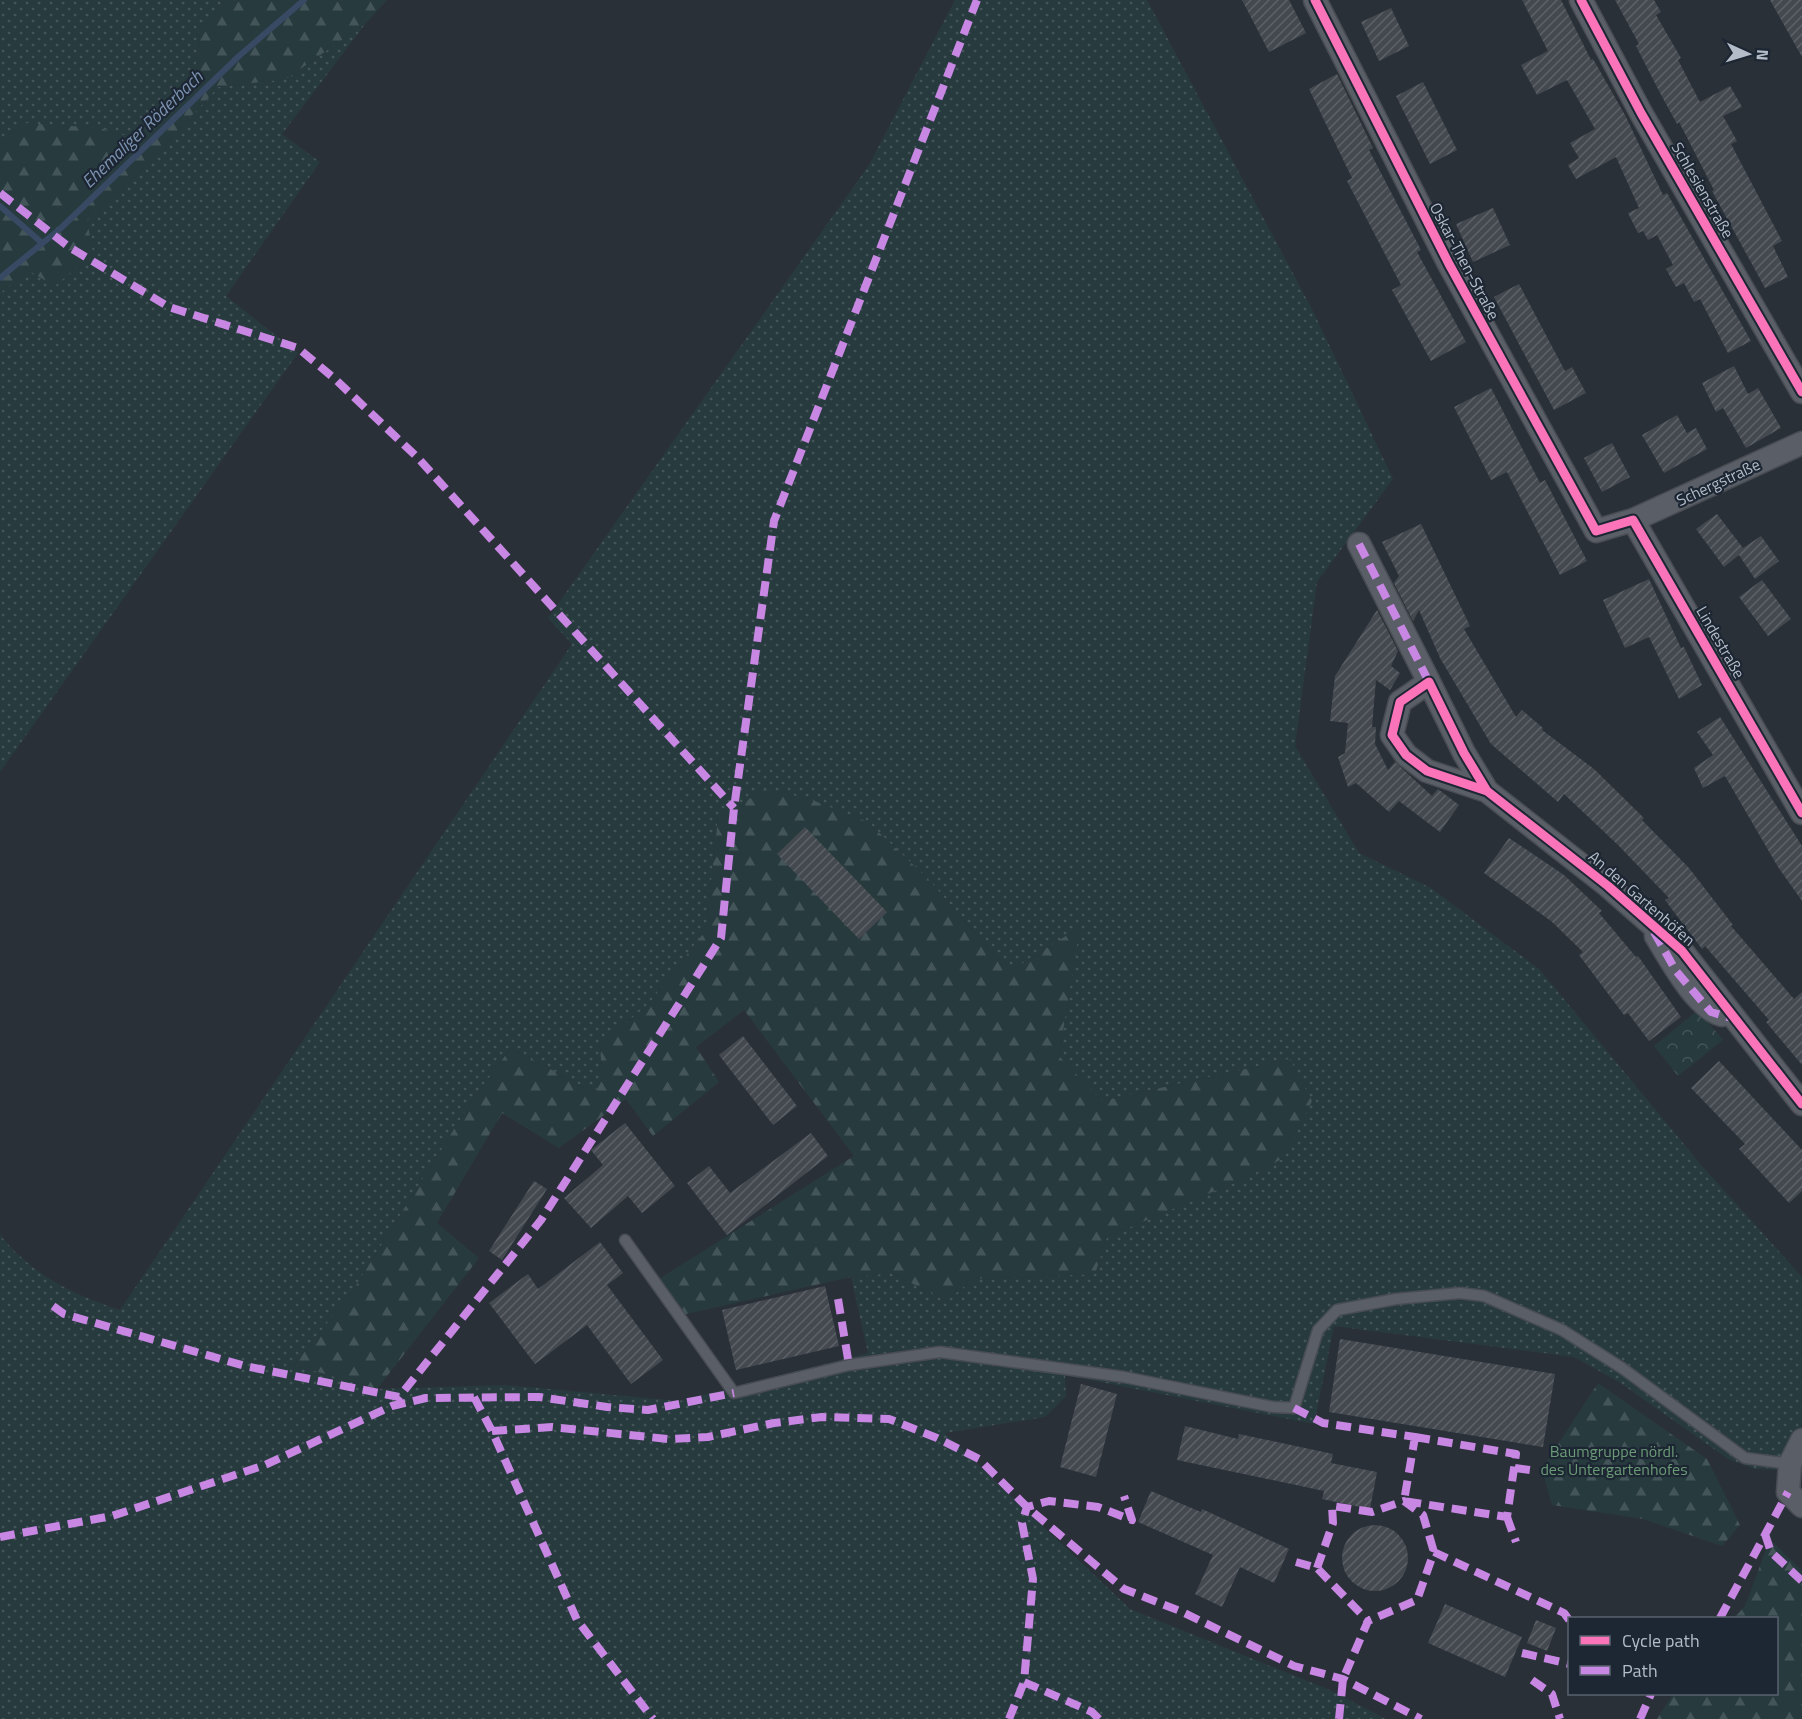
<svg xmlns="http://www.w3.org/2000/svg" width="1802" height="1719" font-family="'Titillium Web',sans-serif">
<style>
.grass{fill:url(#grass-dots);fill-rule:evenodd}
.forest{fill:url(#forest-firs)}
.park{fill:url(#park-crowns)}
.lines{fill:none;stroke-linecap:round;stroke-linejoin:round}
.stream{stroke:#384963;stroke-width:6}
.building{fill:url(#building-hatch)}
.service-casing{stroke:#484c53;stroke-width:13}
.minor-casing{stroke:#484c53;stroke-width:25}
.service{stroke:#5a5e66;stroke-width:10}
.minor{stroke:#5a5e66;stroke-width:22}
.quiet{stroke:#c787e3;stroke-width:8;stroke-dasharray:15 8;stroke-linecap:butt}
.cycleway-casing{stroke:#1d2633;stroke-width:13}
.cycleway{stroke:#fb73b8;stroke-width:9}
.labels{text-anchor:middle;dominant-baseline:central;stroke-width:4.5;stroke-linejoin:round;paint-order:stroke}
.street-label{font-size:16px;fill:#b4bcc9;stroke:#1d2633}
.park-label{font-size:16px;fill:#6b9a76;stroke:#1d2633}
.water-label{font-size:18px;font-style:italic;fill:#7c92b1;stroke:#1d2633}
</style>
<defs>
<pattern id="grass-dots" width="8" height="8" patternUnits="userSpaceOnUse" patternTransform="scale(1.5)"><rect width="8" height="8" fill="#273a3e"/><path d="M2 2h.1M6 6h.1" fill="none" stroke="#445559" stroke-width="1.8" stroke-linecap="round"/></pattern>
<pattern id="forest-firs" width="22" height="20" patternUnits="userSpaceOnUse" patternTransform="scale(1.5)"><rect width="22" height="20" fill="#273a3e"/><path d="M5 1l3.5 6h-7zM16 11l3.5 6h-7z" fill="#445559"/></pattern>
<pattern id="park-crowns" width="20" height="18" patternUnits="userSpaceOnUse" patternTransform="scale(1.5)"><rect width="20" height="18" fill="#273a3e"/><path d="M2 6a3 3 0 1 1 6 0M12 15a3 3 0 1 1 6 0" fill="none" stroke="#445559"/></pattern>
<pattern id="building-hatch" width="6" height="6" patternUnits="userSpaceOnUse" patternTransform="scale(1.5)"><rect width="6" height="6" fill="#444950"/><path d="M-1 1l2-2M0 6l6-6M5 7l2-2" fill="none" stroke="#5d6168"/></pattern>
</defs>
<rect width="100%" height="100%" fill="#2a3038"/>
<path class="grass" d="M 0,0 L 225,0 L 200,31 L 194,78 L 139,140 L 100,128 L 0,140 Z
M 955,0 L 1147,0 L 1313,311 L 1393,479 L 1317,582 L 1295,746 L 1359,853 L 1431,888 L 1539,969 L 1702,1166 L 1802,1277 L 1802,1427 L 1782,1470 L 1755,1469 L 1728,1459 L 1619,1382 L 1574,1357 L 1334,1326 L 1314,1424 L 1065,1375 L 1066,1396 L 1045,1417 L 945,1433 L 1130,1609 L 1332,1691 L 1386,1719 L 0,1719 L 0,1235 C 33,1275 71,1294 120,1310 L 572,644 L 548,618 L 869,165 ZM 718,818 L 868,822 L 928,879 L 1009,972 L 1079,928 L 1059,1057 L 1102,1101 L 1290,1059 L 1284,1158 L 1238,1181 L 1107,1237 L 1095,1274 L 973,1279 L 946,1301 L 892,1273 L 851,1277 L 868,1353 L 679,1401 L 505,1385 L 377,1389 L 294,1365 L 352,1292 L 471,1102 L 511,1048 L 595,1093 L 602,1078 L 600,1044 L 648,1005 L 706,930 Z
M 366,23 L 282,134 L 320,162 L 226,296 L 298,353 L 0,772 L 0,293 L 137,175 L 218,87 L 286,79 Z"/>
<path class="forest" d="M 225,0 L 387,0 L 366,23 L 286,79 L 218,87 L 137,175 L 87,220 L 93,253 L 55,286 L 29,271 L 0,293 L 0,140 L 24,123 L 100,128 L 139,140 L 194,78 L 200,31 Z
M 764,790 L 807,798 L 868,822 L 928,879 L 1009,972 L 1080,927 L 1059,1056 L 1102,1101 L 1290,1059 L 1312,1101 L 1284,1158 L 1238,1181 L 1107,1237 L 1095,1274 L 973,1279 L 946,1301 L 892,1273 L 851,1277 L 673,1317 L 651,1284 L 854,1156 L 744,1010 L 696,1047 L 719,1082 L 653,1136 L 626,1099 L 559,1148 L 502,1113 L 437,1223 L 479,1258 L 377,1389 L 294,1365 L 352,1292 L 471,1102 L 511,1048 L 595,1093 L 602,1078 L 600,1044 L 648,1005 L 706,930 L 718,818 Z
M 1598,1383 L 1707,1459 L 1740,1525 L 1722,1546 L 1643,1519 L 1552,1505 L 1542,1469 Z
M 1770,1539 L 1802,1571 L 1802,1719 L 1657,1719 L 1673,1694 L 1776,1694 L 1776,1618 L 1734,1618 L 1745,1606 Z"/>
<path class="park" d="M 1698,1010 L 1723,1040 L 1678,1076 L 1654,1046 Z"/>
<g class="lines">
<path class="stream" d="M 0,206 L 42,243
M 0,278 L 61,228 L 239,56 L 304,0"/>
</g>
<path class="building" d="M 1242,0 L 1289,0 L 1306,33 L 1269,52 Z
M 1522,0 L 1561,0 L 1591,60 L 1593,59 L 1625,115 L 1663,195 L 1667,193 L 1751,341 L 1728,353 L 1700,299 L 1694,302 L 1684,283 L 1676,287 L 1666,269 L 1673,265 L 1657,235 L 1648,240 L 1643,231 L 1638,233 L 1628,213 L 1639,208 L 1616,157 L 1576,179 L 1568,165 L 1579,158 L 1570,143 L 1595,129 L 1567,80 L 1537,95 L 1521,65 L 1548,51 Z
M 1615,0 L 1654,0 L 1661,12 L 1656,15 L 1681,58 L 1678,60 L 1700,102 L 1730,86 L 1742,107 L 1723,116 L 1737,141 L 1731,144 L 1782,241 L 1773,246 L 1788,277 L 1765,288 L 1712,191 L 1714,190 L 1679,122 L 1677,124 L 1659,91 L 1636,46 L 1639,44 Z
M 1770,0 L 1802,0 L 1802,57 Z
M 1391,8 L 1409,46 L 1379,61 L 1361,22 Z
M 1337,74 L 1373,148 L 1369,150 L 1421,250 L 1417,252 L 1466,342 L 1431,361 L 1392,290 L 1401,285 L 1347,181 L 1352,178 L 1309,89 Z
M 1423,82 L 1457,150 L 1430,164 L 1396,96 Z
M 1493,208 L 1510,245 L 1473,262 L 1456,224 Z
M 1519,284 L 1565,371 L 1572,367 L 1586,393 L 1554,410 L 1494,297 Z
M 1734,366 L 1748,394 L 1758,388 L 1781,428 L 1746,448 L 1723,408 L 1716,412 L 1702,383 Z
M 1491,388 L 1540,483 L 1545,480 L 1587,561 L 1560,575 L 1507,472 L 1491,480 L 1454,407 Z
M 1677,415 L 1687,433 L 1696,428 L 1707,449 L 1664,473 L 1642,435 Z
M 1612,443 L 1630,477 L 1602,492 L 1584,458 Z
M 1717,514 L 1743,548 L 1761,536 L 1779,561 L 1755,579 L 1739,555 L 1724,567 L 1696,529 Z
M 1421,524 L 1470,626 L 1464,629 L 1516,717 L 1522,710 L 1543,728 L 1542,730 L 1594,769 L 1644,818 L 1642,820 L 1689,868 L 1733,925 L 1731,926 L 1794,999 L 1802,992 L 1802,1065 L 1766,1022 L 1769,1020 L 1705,946 L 1702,949 L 1665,900 L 1669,898 L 1618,845 L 1564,794 L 1558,802 L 1491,744 L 1440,658 L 1419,610 L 1413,621 L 1394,583 L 1399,576 L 1382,542 Z
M 1649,579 L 1681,648 L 1684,647 L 1702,685 L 1679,699 L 1649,637 L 1625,648 L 1603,600 Z
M 1762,580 L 1791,619 L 1768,636 L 1739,597 Z
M 1377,610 L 1398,651 L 1391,666 L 1400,673 L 1390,690 L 1376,680 L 1372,727 L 1376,727 L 1375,744 L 1388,770 L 1395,762 L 1432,796 L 1438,789 L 1459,805 L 1440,832 L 1399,801 L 1389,812 L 1356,783 L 1348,787 L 1338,757 L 1345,753 L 1348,723 L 1330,721 L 1335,676 Z
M 1720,717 L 1802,846 L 1802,901 L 1778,867 L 1725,776 L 1703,788 L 1694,768 L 1713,755 L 1697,732 Z
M 805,827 L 887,912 L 859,939 L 777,854 Z
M 1509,838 L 1564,875 L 1602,911 L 1599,913 L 1636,957 L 1638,956 L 1681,1017 L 1649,1041 L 1628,1013 L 1624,1015 L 1579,955 L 1583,952 L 1551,921 L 1484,873 Z
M 743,1036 L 797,1106 L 773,1125 L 719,1055 Z
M 1719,1061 L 1802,1150 L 1802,1191 L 1789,1203 L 1739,1149 L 1745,1144 L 1691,1088 Z
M 625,1123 L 675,1186 L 642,1213 L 628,1196 L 591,1228 L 564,1198 L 603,1165 L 591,1150 Z
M 811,1133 L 828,1156 L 727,1235 L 687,1183 L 709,1166 L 730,1193 Z
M 534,1181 L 547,1189 L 502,1260 L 489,1251 Z
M 600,1242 L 623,1273 L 607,1285 L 663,1360 L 631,1384 L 587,1325 L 535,1364 L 489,1303 L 528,1274 L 538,1289 Z
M 825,1286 L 839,1346 L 736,1370 L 722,1310 Z
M 1340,1339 L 1555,1374 L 1543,1447 L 1329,1412 Z
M 1081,1384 L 1117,1394 L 1096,1477 L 1060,1467 Z
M 1185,1426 L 1238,1439 L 1239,1434 L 1333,1454 L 1331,1463 L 1377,1472 L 1370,1509 L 1322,1499 L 1324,1491 L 1177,1460 Z
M 1151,1491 L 1201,1512 L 1202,1509 L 1289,1549 L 1274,1583 L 1240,1567 L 1222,1607 L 1195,1594 L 1213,1555 L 1138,1522 Z
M1342 1558a33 33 0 1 1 66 0a33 33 0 1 1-66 0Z
M 1445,1604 L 1522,1637 L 1505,1677 L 1428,1643 Z
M 1536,1620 L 1556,1628 L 1547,1651 L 1527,1643 Z"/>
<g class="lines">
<defs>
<path id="service" d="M 625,1240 L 734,1393 L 849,1365 L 940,1352 L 1124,1377 L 1273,1407 L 1294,1408 L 1318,1330 L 1337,1310 L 1396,1299 L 1460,1293 L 1484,1296 L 1562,1330 L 1622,1368 L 1745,1458 L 1790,1464"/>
<path id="minor" d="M 1315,0 L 1449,264 L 1596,531 L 1633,520 L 1802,813
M 1581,0 L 1641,113 L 1802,392
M 1633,520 L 1802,443
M 1359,544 L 1429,682
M 1487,791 L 1464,753 L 1429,682 L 1400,702 L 1392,735 L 1406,755 L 1427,771 L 1487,791 L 1608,886 L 1682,951 L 1802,1104
M 1656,936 C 1670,959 1696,1008 1722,1015
M 1802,1440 L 1790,1464 L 1788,1492 L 1802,1506"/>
</defs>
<use href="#service" class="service-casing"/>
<use href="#minor" class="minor-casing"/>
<use href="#service" class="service"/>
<use href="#minor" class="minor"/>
<path class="quiet" d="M 0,193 L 69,247 L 169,307 L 298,348 L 335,379 L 418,458 L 734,808
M 1359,544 L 1429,682
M 1654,932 L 1676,971 L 1711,1012 L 1735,1019
M 838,1299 L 849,1365
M 53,1306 L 64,1314 L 245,1366 L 399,1397 L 541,1220 L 721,938 L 734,808 L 774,521 L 977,0
M 474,1397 L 492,1431 L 577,1620 L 653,1719
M 1294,1408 L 1323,1423 L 1415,1437
M 492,1431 L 552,1427 L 668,1439 L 708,1437 L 774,1423 L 822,1417 L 889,1419 L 937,1438 L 979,1459 L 1027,1507 L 1124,1589 L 1180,1611 L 1294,1666 L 1343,1679 L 1421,1719
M 1415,1437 L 1516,1454 L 1507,1517 L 1404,1501 Z
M 1515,1468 L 1537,1471
M 1507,1517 L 1516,1542
M 1765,1534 L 1771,1552 L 1802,1581
M 0,1537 L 112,1516 L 265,1465 L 392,1406 L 426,1398 L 539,1397 L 607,1407 L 648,1410 L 734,1393
M 1296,1562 L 1317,1568 L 1368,1621
M 1317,1568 L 1333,1523 L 1332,1506 L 1372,1512 L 1404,1501 L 1423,1515 L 1434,1552
M 1720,1618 L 1788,1492
M 1522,1653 L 1570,1664
M 1532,1680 L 1552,1694 L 1560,1719
M 1009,1719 L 1024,1682
M 1099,1719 L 1092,1712 L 1024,1682 L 1033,1579 L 1022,1523 L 1027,1507 L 1049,1501 L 1098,1507 L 1132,1520 L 1124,1496
M 1339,1719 L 1343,1679 L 1368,1621 L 1417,1600 L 1434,1552 L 1564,1613 L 1570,1621
M 1640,1719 L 1651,1694"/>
<defs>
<path id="cycleway" d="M 1315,0 L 1449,264 L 1596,531 L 1633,520 L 1802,813
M 1581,0 L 1641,113 L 1802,392
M 1487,791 L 1464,753 L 1429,682 L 1400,702 L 1392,735 L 1406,755 L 1427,771 L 1487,791 L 1608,886 L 1682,951 L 1802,1104"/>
</defs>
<use href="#cycleway" class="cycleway-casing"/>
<use href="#cycleway" class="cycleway"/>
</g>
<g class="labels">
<g class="street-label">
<text transform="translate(1703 190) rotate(60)">Schlesienstraße</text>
<text transform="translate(1465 261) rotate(62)">Oskar-Then-Straße</text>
<text transform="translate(1718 482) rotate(-25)">Schergstraße</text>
<text transform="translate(1721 642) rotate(60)">Lindestraße</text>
<text transform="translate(1642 898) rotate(41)">An den Gartenhöfen</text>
</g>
<g class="park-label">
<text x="1614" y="1451">Baumgruppe nördl.<tspan x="1614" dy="18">des Untergartenhofes</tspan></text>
</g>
<g class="water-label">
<text transform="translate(142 129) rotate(-44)">Ehemaliger Röderbach</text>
</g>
</g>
<rect x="1568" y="1617" width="210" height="78" fill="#1d2633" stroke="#59626f" stroke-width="1.5"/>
<rect x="1580" y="1636" width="30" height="9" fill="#fb73b8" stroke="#59626f" stroke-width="1.5"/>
<text x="1622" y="1647" font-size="18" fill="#b4bcc9">Cycle path</text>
<rect x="1580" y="1666" width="30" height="9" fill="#c787e3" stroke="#59626f" stroke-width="1.5"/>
<text x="1622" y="1677" font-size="18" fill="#b4bcc9">Path</text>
<g transform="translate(1748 54) rotate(94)" stroke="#1d2633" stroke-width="4.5" paint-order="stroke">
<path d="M0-4.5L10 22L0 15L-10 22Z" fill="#b4bcc9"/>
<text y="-9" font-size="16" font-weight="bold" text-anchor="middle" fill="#b4bcc9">N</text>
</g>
</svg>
